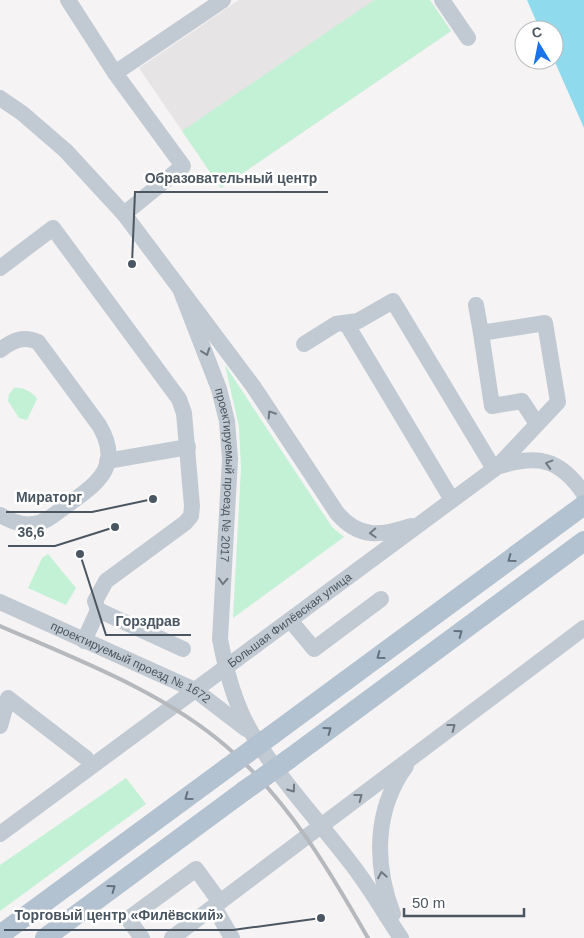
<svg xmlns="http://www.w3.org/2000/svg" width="584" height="938" font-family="Helvetica,sans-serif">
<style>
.education{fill:#e6e4e5}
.green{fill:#c3f1d5}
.water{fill:#90daee}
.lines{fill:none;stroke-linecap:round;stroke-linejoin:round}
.minor{stroke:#c1cad2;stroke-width:16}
.major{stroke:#b3c2d1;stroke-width:20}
.rail{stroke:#b5b8bd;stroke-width:4}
.major-bridge{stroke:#b3c2d1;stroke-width:20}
.oneway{stroke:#6e7983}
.oneway2{stroke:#64717d}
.labels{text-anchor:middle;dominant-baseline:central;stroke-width:5;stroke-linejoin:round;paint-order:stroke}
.street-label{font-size:12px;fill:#4a5661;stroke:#fff}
.leader{fill:none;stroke:#4a5661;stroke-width:2}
.callout-dot{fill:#4a5661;stroke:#fff;stroke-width:2}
.callout-label{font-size:14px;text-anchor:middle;font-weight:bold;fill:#4a5661;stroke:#fff;stroke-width:5;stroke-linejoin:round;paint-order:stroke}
</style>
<rect width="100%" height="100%" fill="#f5f3f3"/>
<path class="education" d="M 239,0 L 430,0 L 451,31 L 221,188 L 139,68 Z"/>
<path class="green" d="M 374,0 L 430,0 L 451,31 L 221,188 L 182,131 Z
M 225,365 L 332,527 L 344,537 L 233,618 L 241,468 L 239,427 Z
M 14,388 C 22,387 33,392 37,399 L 27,420 L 19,418 L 8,401 L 9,394 Z
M 48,554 L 76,588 L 66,605 L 28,588 L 42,558 Z
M 126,778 L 146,804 L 0,911 L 0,865 Z"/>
<path class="water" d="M 527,0 L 584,0 L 584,128 L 554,60 L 554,30 L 540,30 Z"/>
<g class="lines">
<g class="minor">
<path d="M 68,0 L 115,73"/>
<path d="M 442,0 L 468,38"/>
<path d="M 0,98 L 22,113 L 66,151 L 124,214 L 253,386 L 337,513 C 359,539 381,536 411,526"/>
<path d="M 124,214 L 183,166 L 115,73 L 223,0"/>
<path d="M 0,268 L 53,228 L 179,399 L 184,413 L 192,506 L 191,516 L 185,523 L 106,581 L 95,601 L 98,610"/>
<path id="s1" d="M 181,291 L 219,389 L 227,421 L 230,459 L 220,639 C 226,671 235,707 253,735 C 281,781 318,820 350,862 C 369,886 384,913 401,938"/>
<path d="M 476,305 L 481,333 L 545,323 L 558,402 L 499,465"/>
<path d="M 346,323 L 452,500"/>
<path d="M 481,333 L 492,406 L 522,401 L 537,424"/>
<path d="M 304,344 L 336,324 L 358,321 L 393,301 L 494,469"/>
<path d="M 0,350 C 12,341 23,335 38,342 L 99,425 C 124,467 96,484 66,506 C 56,513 46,523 33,524 C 21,526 10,520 0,515"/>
<path d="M 107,461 L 188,447"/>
<path id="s2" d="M 0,602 L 195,690 L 246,729"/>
<path d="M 290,620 L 314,649 L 381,599"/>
<path d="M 84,641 L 98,610 L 183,649"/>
<path d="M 0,726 L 8,698 L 86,758"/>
<path id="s3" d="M 0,834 L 497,467 C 537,454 560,458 584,494"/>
<path d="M 214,907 L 232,938"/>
<path d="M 393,914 C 374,865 374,810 406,766"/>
<path d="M 142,938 L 128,919 L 196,869 L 220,902"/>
<path d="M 172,938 L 584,628"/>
</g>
<path class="major" d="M 272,735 L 584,505
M 289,759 L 584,541
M 0,935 L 227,768
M 45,938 L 244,791"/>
<path class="rail" d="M 0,626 C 76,659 164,692 227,747 C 288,800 328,868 368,938"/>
<path class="major-bridge" d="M 227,768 L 272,735
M 244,791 L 289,759"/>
</g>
<defs><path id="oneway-chevron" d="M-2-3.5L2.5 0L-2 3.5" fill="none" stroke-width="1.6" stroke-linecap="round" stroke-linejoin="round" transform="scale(1.25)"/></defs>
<g class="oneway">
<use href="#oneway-chevron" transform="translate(206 352) rotate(70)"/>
<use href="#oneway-chevron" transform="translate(271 414) rotate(-123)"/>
<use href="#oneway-chevron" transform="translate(549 464) rotate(-165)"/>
<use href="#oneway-chevron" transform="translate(373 533) rotate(177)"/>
<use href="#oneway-chevron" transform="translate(223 581) rotate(93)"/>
<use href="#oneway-chevron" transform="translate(452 727) rotate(-37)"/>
<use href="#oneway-chevron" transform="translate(292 789) rotate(54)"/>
<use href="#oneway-chevron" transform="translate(359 797) rotate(-37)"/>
<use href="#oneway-chevron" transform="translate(382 875) rotate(-100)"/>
</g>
<g class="oneway2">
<use href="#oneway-chevron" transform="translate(511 559) rotate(144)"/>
<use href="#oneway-chevron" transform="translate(459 633) rotate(-36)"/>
<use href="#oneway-chevron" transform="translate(380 656) rotate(144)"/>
<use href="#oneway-chevron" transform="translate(328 730) rotate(-36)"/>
<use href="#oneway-chevron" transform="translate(188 797) rotate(144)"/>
<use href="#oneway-chevron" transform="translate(112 888) rotate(-36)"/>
</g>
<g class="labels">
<g class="street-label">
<text stroke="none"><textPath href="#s1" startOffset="192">проектируемый проезд № 2017</textPath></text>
<text stroke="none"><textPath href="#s3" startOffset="360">Большая Филёвская улица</textPath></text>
<text stroke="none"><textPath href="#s2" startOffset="144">проектируемый проезд № 1672</textPath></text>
</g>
</g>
<path class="leader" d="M132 264L135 192H328M153 499L92 512H6M115 527L55 546H8M80 554L106 635H191M321 918L233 930H4"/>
<g class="callout-dot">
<circle cx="132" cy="264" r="5"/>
<circle cx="153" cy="499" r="5"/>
<circle cx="115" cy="527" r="5"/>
<circle cx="80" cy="554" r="5"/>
<circle cx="321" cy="918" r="5"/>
</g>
<g class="callout-label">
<text x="231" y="183">Образовательный центр</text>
<text x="49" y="502">Мираторг</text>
<text x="31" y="537">36,6</text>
<text x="148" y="626">Горздрав</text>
<text x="119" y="920">Торговый центр «Филёвский»</text>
</g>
<g transform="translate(539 45) rotate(350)"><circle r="24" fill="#ffffff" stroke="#b7bbc0"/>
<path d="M0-4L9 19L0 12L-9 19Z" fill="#1a73e8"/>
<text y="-8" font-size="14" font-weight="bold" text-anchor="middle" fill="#4a5661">С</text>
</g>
<path d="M404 908v8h120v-8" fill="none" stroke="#4a5661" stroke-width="2.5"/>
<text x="412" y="908" font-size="15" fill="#4a5661" stroke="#ffffff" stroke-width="4" paint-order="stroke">50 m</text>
</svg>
